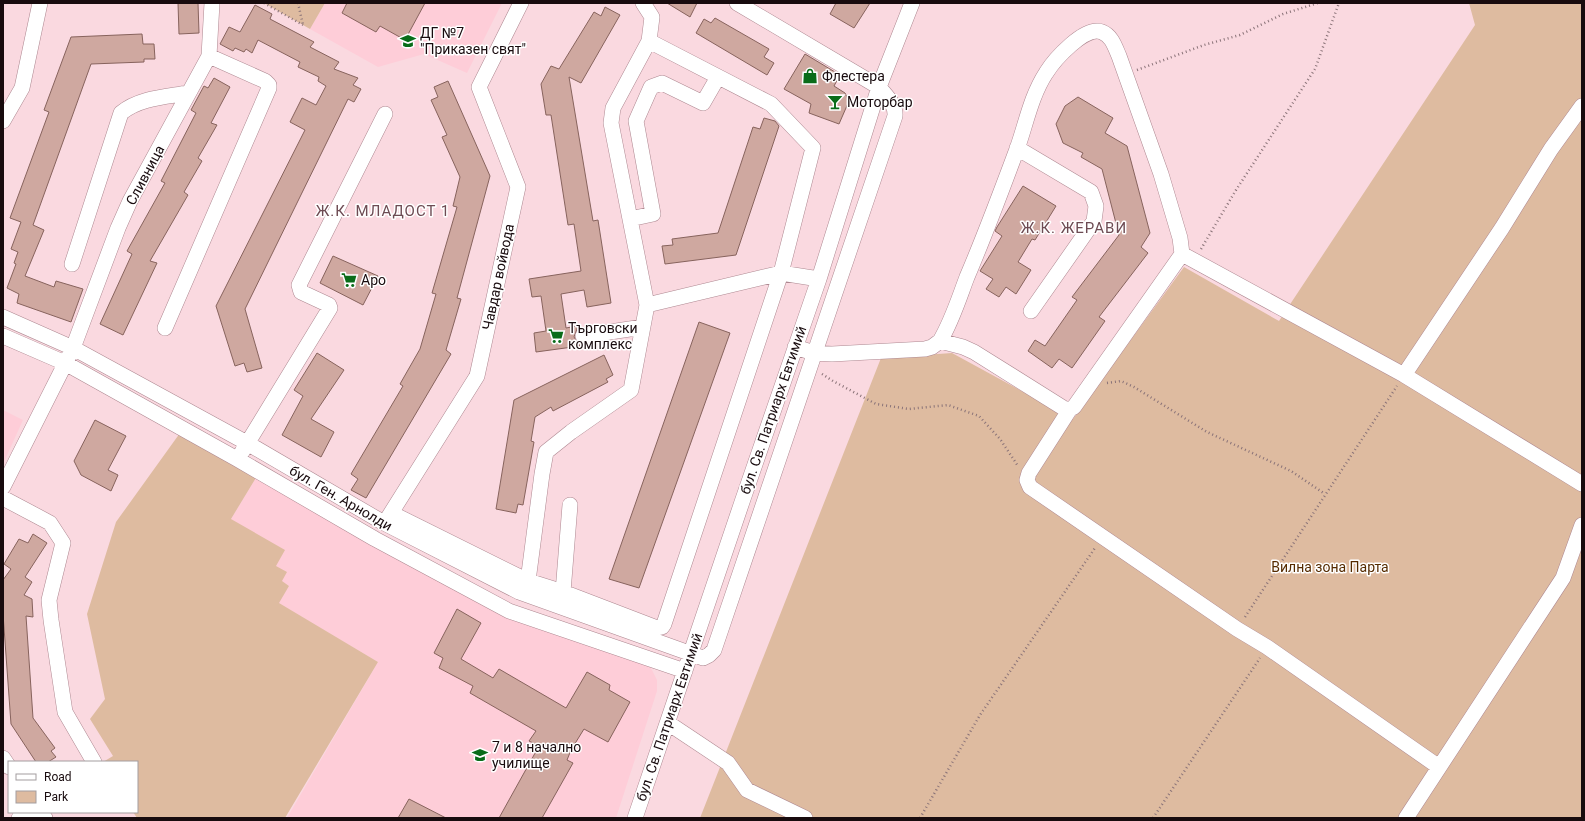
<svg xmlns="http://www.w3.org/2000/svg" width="1585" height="821" font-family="Roboto,sans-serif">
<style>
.built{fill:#fecdd8}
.green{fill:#debba0}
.building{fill:#cfa8a0;stroke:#87635d}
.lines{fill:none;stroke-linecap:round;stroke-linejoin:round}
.minor-casing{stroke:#ae8891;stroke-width:16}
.path{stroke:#8a7378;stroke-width:2.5;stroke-dasharray:1 3;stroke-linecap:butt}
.minor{stroke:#fff;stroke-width:15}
.labels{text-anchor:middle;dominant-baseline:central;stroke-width:3;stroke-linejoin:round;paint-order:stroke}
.poi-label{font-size:14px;fill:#180b0e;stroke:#fff;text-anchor:start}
.street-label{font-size:14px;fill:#180b0e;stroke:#fff}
.park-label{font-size:14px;fill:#552b00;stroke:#fff}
.neighbourhood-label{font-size:15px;letter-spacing:1px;fill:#6d4b53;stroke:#fff}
</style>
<rect width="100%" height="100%" fill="#fad9e0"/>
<path class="built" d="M 325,3 L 502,3 L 467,73 L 424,54 L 378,67 L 310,29 Z
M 3,410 L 23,420 L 3,464 Z
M 257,476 L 310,510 L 429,576 L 636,659 L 651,668 L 657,680 L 657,691 L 616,818 L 287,818 L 378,662 L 278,603 L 289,586 L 281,581 L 276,566 L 231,519 Z"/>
<path class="green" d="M 264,3 L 325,3 L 310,29 Z
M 1469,3 L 1582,3 L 1582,818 L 700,818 L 881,358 L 952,353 L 1073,419 L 1184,267 L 1279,321 L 1475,25 Z
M 180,433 L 257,476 L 231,519 L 285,550 L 276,566 L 287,572 L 282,581 L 289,586 L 279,603 L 378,662 L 285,818 L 137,818 L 133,812 L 137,812 L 137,762 L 103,762 L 113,756 L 90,719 L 105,699 L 87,614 L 116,522 Z"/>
<path class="building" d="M 178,3 L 198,3 L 199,33 L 179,34 Z
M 347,3 L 425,3 L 405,40 L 380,26 L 376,32 L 342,13 Z
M 667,3 L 697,3 L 690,17 Z
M 836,3 L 870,3 L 854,28 L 830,14 Z
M 255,5 L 272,14 L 270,19 L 314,42 L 310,47 L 339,62 L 334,69 L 358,78 L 353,85 L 361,89 L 354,102 L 348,99 L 245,309 L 262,368 L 247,372 L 244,363 L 235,366 L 216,306 L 305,130 L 290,122 L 302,98 L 316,105 L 326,86 L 318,81 L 319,77 L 298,67 L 300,62 L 258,40 L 252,53 L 246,49 L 244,52 L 235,48 L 233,51 L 220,44 L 229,27 L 240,32 Z
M 605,7 L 620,15 L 581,83 L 569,77 L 593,221 L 598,220 L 611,303 L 587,307 L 584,290 L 561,294 L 566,328 L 577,326 L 577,329 L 574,337 L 580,346 L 536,352 L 534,333 L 546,331 L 541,296 L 532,297 L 529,279 L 581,271 L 574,224 L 568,225 L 551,115 L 546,115 L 541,84 L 551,66 L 559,69 L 594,12 L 601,16 Z
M 715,18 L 769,49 L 764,57 L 774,63 L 767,75 L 696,33 L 704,19 L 711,23 Z
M 142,34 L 143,44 L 154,44 L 155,59 L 144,59 L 144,62 L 91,64 L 33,225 L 44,230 L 25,276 L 54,287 L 56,281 L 83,289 L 71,322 L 17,303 L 19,294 L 7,288 L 16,264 L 14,263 L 18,252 L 11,249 L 21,222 L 10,218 L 49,112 L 44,110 L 71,37 Z
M 805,54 L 840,75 L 834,86 L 845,93 L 849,101 L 839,124 L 809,113 L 811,104 L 784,89 Z
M 214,78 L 230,87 L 211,123 L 217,125 L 198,158 L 202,161 L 184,192 L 188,195 L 150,261 L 157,263 L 123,335 L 100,324 L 132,254 L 127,251 L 165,183 L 161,181 L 196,113 L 191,110 L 204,86 L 208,88 Z
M 448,81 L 490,176 L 457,298 L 461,299 L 446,350 L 451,354 L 366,498 L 351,490 L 358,479 L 351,474 L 403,386 L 400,384 L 420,349 L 436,294 L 432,293 L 457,207 L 453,206 L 460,177 L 442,137 L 447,135 L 431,100 L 438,97 L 434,87 Z
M 1078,97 L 1113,118 L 1105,133 L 1127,146 L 1150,233 L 1141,247 L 1148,253 L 1099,317 L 1105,321 L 1072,368 L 1059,359 L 1052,368 L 1028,351 L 1035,340 L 1045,346 L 1077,300 L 1072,297 L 1119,235 L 1102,169 L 1081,157 L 1083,153 L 1063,143 L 1056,124 L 1065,106 Z
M 764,118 L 775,121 L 779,126 L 736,255 L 665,264 L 662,246 L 673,245 L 672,239 L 718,233 L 753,127 L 760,129 Z
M 1023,186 L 1056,206 L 1035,240 L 1032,239 L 1018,262 L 1031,270 L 1016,294 L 1006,287 L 999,297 L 986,289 L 993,279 L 980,271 L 1002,236 L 995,231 L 997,227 Z
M 333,256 L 378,276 L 363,305 L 320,283 Z
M 699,322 L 730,333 L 639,588 L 609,579 Z
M 317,353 L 344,370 L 311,419 L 334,432 L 321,457 L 282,435 L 303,396 L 294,390 Z
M 604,355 L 613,375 L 606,379 L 608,382 L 553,411 L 551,407 L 535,417 L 531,441 L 534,442 L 523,505 L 518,504 L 516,513 L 496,509 L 514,400 Z
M 95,420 L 126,436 L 108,470 L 118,475 L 111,491 L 81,475 L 74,461 Z
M 33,534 L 47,543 L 25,577 L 32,582 L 24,595 L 32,599 L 33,617 L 26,616 L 33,718 L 55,748 L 51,751 L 56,757 L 48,762 L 36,762 L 11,724 L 3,614 L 3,580 L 11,569 L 4,564 L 19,539 L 28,543 Z
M 457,609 L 481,623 L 461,659 L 493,678 L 499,669 L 566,708 L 587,672 L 610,685 L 609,690 L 630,702 L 608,742 L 584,729 L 571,750 L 567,760 L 573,763 L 542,818 L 499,818 L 539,746 L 529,741 L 536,731 L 470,693 L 473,686 L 439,668 L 443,658 L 434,653 Z
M 409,799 L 446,818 L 398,818 Z"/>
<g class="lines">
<defs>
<path id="minor" d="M 649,41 L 613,108 L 611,123 L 647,305 L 781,273 L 819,279
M 3,121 L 22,88 L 40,3
M 1017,148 L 1091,192 L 1096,206 L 1094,221 L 1031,311
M 630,219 L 653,214 L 636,121 L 651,87 L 662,83 L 703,103 L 718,77
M 1182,254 L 1404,375 L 1582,484
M 72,264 L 121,113 C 139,98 165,97 188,93
M 3,317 L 73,348 L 247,443 L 384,523 L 519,592 L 703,658 L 709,655 L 714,650 L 895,116 C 896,104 886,96 879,87 L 737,3
M 165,328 L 269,88 L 269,85 L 265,81 L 209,56
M 3,336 L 65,363 L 237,459 L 375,539 L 509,611 L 685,671
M 583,336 L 643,327
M 795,347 L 814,353 L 832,354 L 925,349 L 932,347 L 940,341 L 963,347 L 974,352 L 1065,409 L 1070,409 L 1074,407 L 1182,254 L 1180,238 L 1161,174 L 1119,56 C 1115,47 1112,36 1102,32 C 1085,25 1054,60 1046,73 C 1031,96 1026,124 1017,149 C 1001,192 985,235 967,277 C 959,298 952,321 940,341
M 1404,375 L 1502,228 L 1551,149 L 1582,106
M 1070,409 L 1029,473 L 1027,480 L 1030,487 L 1237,629 L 1267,647 L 1439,767
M 242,452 L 330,308 L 329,305 L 301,292 L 299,285 L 385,114
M 3,487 L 73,348 L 118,228 L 130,201 L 209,56 L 212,3
M 3,498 L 50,523 L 63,543 L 49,600 L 51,620 L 65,712 L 94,762
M 391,513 L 528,581 L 563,592 L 657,628 L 662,627 L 664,624 L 781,273 L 813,148 L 771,104 L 649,41 L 652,17 L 643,3
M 386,521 L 477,376 L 518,187 L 479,87 L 521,3
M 528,581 L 542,474 L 546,452 L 571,432 L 631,390 L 647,305
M 563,592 L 570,505
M 668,723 L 728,763 L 747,790 L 805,818
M 3,758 L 9,767
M 39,812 L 45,818
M 19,818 L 29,812
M 635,818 L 742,502 L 819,279 L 879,87 L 912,3
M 1406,818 L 1563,578 L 1582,525"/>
</defs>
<use href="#minor" class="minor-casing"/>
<path class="path" d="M 264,3 L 303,25
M 298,3 L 303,25
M 1137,70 L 1204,45 L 1240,35 L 1283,14 L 1318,3
M 1201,249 L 1236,190 L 1315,69 L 1339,3
M 822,374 L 833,381 L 876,404 L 909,409 L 948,405 L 979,416 L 1000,439 L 1018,466
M 1107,383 L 1121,381 L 1134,387 L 1207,432 L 1291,471 L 1325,494
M 1245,617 L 1397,386
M 920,818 L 980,715 L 1095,548
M 1153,818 L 1260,658"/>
<use href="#minor" class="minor"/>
</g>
<defs>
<symbol id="school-bare" viewBox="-9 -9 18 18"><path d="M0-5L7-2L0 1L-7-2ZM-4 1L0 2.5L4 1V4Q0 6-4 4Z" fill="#096c19" stroke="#fff" stroke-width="2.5" paint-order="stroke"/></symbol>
<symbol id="shop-bare" viewBox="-9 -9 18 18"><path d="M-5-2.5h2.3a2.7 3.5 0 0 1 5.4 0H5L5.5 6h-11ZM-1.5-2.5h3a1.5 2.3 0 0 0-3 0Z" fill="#096c19" stroke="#fff" stroke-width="2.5" paint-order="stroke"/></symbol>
<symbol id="bar-bare" viewBox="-9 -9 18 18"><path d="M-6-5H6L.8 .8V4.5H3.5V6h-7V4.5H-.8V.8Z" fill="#096c19" stroke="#fff" stroke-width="2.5" paint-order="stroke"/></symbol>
<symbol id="supermarket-bare" viewBox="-9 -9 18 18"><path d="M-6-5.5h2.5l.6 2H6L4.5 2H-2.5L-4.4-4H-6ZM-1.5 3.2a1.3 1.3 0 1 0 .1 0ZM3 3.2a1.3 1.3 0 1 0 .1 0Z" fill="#096c19" stroke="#fff" stroke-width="2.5" paint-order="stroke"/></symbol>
</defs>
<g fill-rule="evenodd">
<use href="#school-bare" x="397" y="30" width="22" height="22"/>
<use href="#shop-bare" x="799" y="65" width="22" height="22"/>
<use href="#bar-bare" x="824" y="91" width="22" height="22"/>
<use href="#supermarket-bare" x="338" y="269" width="22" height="22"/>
<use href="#supermarket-bare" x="545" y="325" width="22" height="22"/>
<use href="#school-bare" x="469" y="744" width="22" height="22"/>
</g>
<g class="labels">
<g class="poi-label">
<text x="420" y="33">ДГ №7<tspan x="420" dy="16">"Приказен свят"</tspan></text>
<text x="822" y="76">Флестера</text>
<text x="847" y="102">Моторбар</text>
<text x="361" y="280">Аро</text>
<text x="568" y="328">Търговски<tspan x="568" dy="16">комплекс</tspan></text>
<text x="492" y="747">7 и 8 начално<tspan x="492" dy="16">училище</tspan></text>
</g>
<g class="street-label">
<text transform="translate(145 175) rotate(-62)">Сливница</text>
<text transform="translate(498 277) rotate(-78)">Чавдар войвода</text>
<text transform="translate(773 410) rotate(-71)">бул. Св. Патриарх Евтимий</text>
<text transform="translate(341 498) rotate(30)">бул. Ген. Арнолди</text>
<text transform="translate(669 717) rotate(-71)">бул. Св. Патриарх Евтимий</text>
</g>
<g class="park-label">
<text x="1330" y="567">Вилна зона Парта</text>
</g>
<g class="neighbourhood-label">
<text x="383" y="211">Ж.К. МЛАДОСТ 1</text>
<text x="1074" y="228">Ж.К. ЖЕРАВИ</text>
</g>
</g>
<rect width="1585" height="821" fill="none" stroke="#180b0e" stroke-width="8"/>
<rect x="8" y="761" width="130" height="52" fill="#ffffff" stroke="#a39d9f"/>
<rect x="16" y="774" width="20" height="6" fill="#ffffff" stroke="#a39d9f"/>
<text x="44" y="781" font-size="12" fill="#180b0e">Road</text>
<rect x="16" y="791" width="20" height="12" fill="#debba0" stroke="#a39d9f"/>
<text x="44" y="801" font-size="12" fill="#180b0e">Park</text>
</svg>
